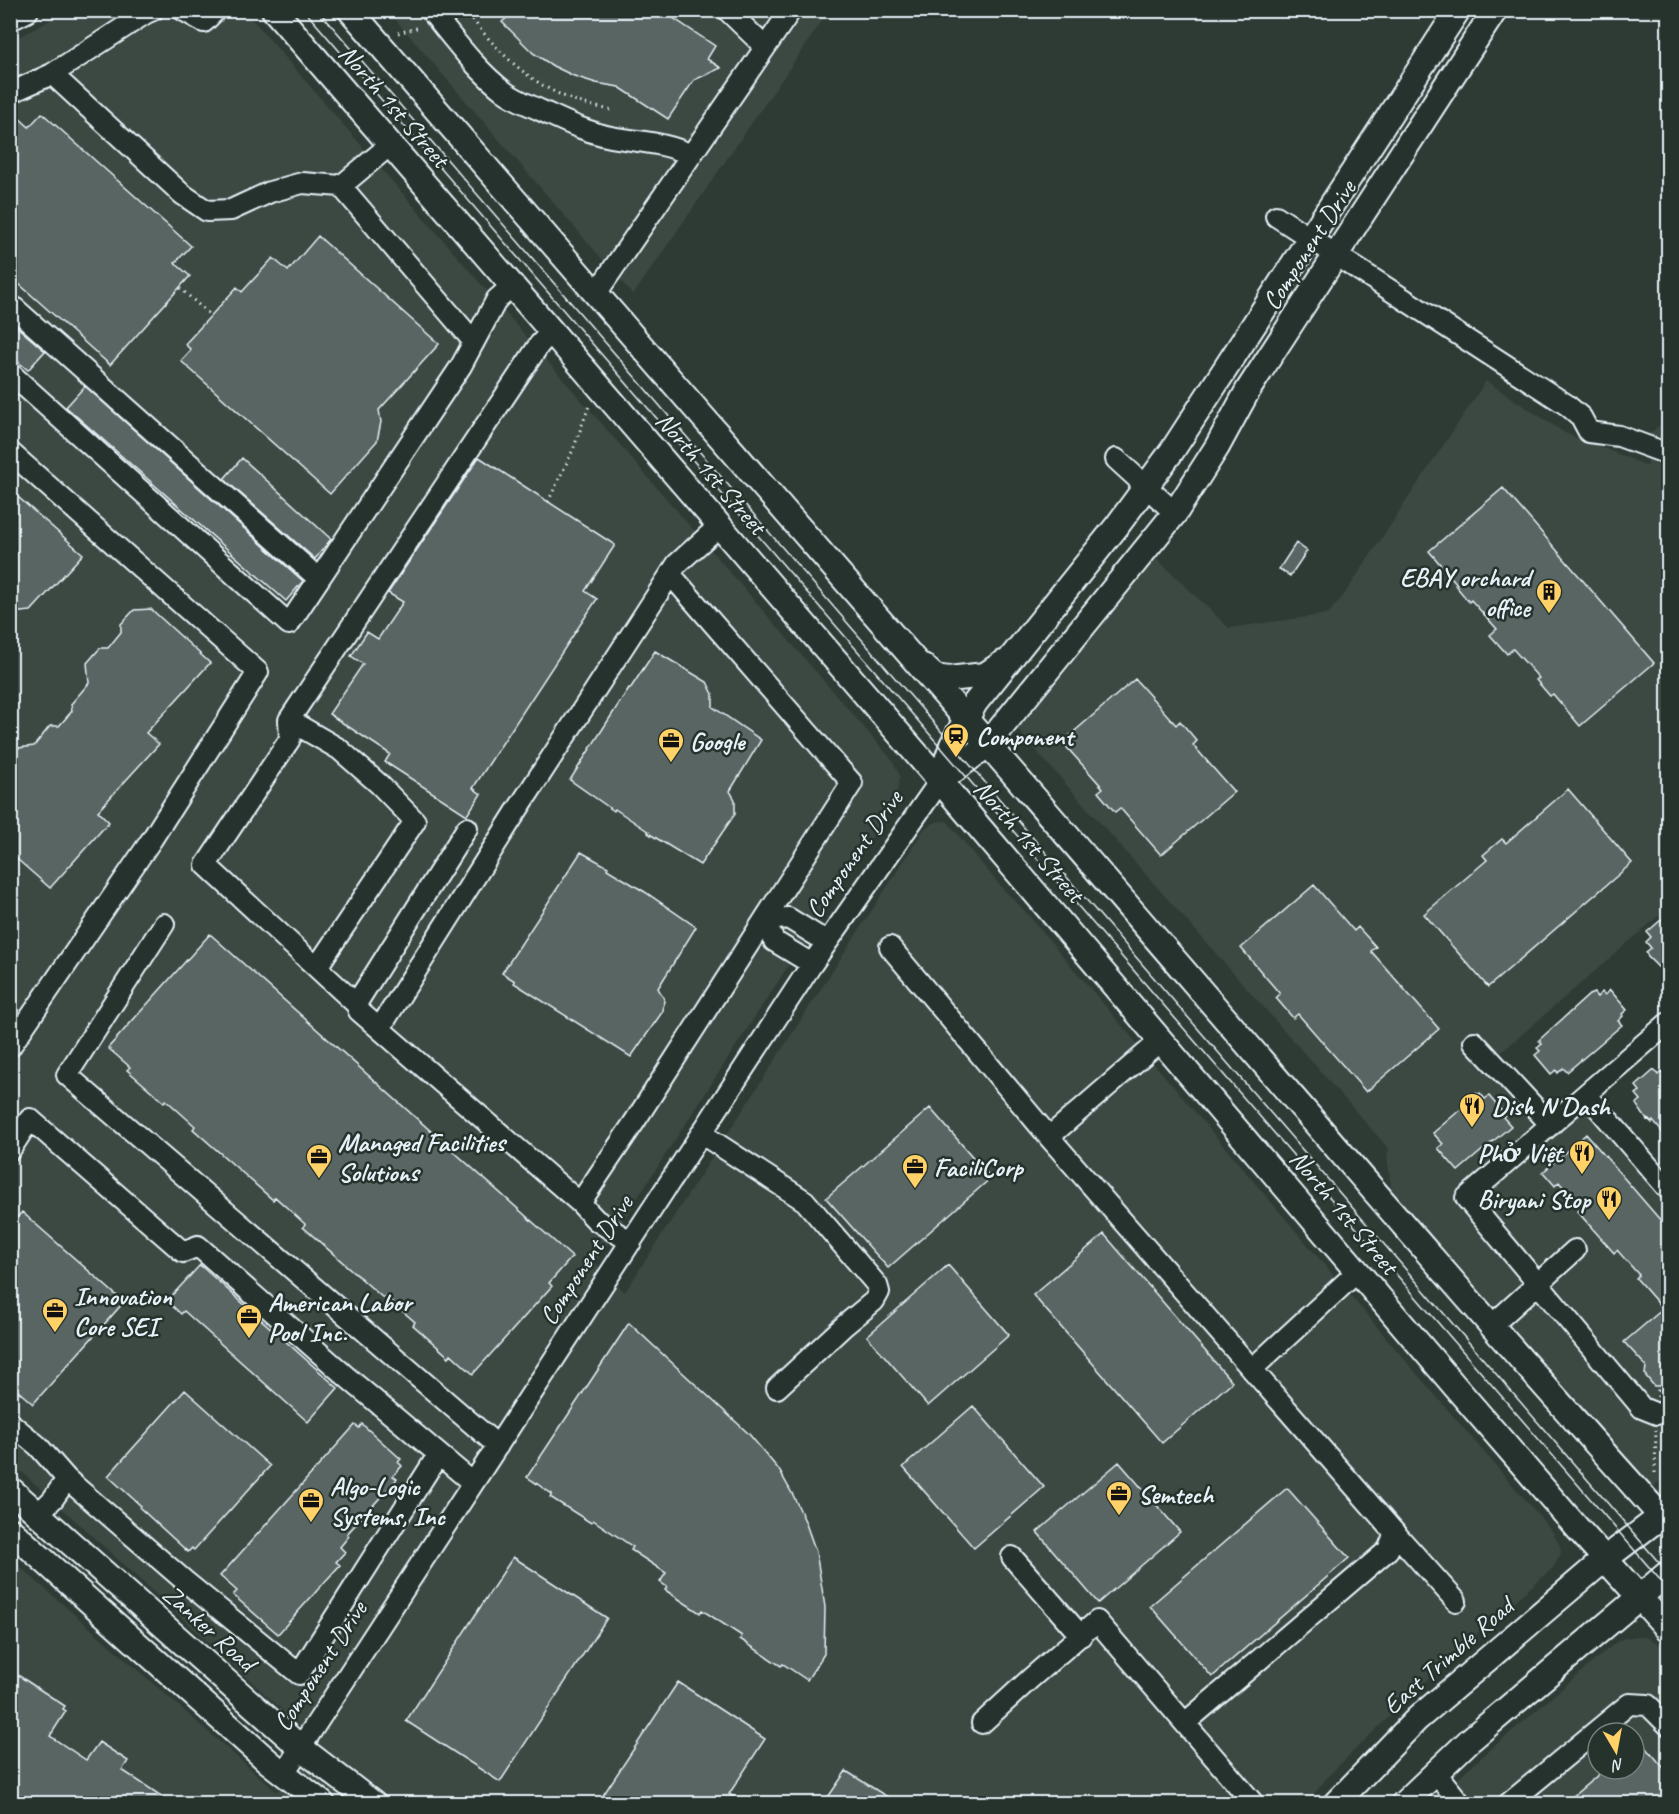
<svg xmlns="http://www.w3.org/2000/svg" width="1679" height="1814" font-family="Caveat,sans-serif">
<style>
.built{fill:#3b4843;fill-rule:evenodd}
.building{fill:#596563;stroke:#e8f1f8;stroke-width:1.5}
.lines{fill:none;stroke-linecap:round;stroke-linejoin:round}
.minor-casing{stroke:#e8f1f8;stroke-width:24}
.major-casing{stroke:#e8f1f8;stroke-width:28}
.path{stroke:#e8f1f8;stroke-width:3;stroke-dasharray:1.5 4.5;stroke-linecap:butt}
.minor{stroke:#26332d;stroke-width:20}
.major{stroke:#26332d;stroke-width:24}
.tram{stroke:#e8f1f8;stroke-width:1.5}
.labels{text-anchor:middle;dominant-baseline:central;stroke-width:5;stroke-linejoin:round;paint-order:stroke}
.street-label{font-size:26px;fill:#e8f1f8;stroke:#26332d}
.poi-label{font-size:26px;font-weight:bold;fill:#e8f1f8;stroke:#26332d;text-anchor:start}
</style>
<rect width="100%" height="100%" fill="#2e3b35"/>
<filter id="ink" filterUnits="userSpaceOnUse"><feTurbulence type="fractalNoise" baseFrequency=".0167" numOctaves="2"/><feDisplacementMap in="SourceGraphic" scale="12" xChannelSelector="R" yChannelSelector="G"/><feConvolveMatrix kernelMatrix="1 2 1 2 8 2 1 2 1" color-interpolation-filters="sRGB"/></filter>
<g filter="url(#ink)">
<path class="built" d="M 63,11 L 245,11 L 893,761 L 900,776 L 896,800 L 595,1263 L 625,1292 L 925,828 L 936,822 L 947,821 L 975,856 L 1004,890 L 1023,909 L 1416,1373 L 1552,1531 L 1560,1546 L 1561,1553 L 1553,1568 L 1458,1650 L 1330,1774 L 1306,1804 L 11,1803 L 10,1558 L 277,1792 L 314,1739 L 10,1461 L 11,41 L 42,25 Z
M 388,11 L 829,11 L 633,295 Z
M 1486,381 L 1565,433 L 1648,466 L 1647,436 L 1668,418 L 1668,908 L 1491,1061 L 1550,1125 L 1586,1094 L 1668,1189 L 1668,1475 L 1649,1490 L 1391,1188 L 1387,1156 L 1389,1149 L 1017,729 L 1154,556 L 1229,628 L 1328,614 L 1344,595 Z
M 1638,1636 L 1647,1637 L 1662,1646 L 1668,1653 L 1668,1803 L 1432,1804 L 1469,1768 L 1615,1643 L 1624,1638 ZM 1598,1733 L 1634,1733 L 1634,1769 L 1598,1769 Z"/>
<path class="building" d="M 516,10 L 661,10 L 715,46 L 707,59 L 721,68 L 694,80 L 668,119 L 619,87 L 596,83 L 574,76 L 553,66 L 533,53 L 502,22 Z
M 42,113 L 191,246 L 175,263 L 190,276 L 110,365 L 10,276 L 10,124 L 17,116 L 29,127 Z
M 318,236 L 439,344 L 379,410 L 381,422 L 377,441 L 330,494 L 181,361 L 191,350 L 185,344 L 237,287 L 242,292 L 273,258 L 288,271 Z
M 10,321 L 45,351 L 28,370 L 10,355 Z
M 85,386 L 303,581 L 286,601 L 66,407 Z
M 479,457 L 615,545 L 585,591 L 597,599 L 473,788 L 481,794 L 467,815 L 385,762 L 390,754 L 329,714 L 363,664 L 351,656 L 367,632 L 378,639 L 403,602 L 388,593 Z
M 242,458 L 331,539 L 315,559 L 224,479 Z
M 1503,488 L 1654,663 L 1580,726 L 1553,694 L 1550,696 L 1536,680 L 1539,678 L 1513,649 L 1507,654 L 1490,635 L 1497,629 L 1471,600 L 1469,602 L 1455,585 L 1457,584 L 1429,551 Z
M 10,490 L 83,554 L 31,611 L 10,613 Z
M 1296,543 L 1307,551 L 1290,576 L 1279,569 Z
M 151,609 L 210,663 L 146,733 L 159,744 L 98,811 L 109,822 L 50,888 L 10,853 L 10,749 L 34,746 L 50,726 L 59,726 L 72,711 L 71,704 L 89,683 L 87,663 L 100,648 L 108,648 L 121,632 L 121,624 L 134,610 Z
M 655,651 L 707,682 L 713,694 L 713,707 L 761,740 L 730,791 L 735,800 L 735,814 L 700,865 L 648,833 L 649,832 L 615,809 L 614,811 L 570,780 L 629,688 L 630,689 Z
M 1135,679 L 1176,725 L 1180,721 L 1197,741 L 1193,745 L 1234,792 L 1161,855 L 1120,808 L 1115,812 L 1098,792 L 1103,788 L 1062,742 Z
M 1568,789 L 1632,863 L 1488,987 L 1424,914 L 1487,860 L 1483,855 L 1502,839 L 1506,843 Z
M 581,852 L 608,867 L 607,869 L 645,892 L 696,927 L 658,988 L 664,999 L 663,1011 L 631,1057 L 514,983 L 515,981 L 502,973 Z
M 1314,885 L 1354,931 L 1358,927 L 1376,947 L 1371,951 L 1439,1029 L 1366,1092 L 1298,1014 L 1293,1018 L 1276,998 L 1280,994 L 1241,948 Z
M 1668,914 L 1668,964 L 1661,970 L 1648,957 L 1646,952 L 1651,948 L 1646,942 L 1651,937 L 1647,932 Z
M 210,934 L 572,1257 L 549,1283 L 552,1286 L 473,1374 L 451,1354 L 449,1357 L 413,1325 L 415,1322 L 385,1296 L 383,1298 L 303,1227 L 305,1224 L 275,1197 L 273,1200 L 237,1168 L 193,1129 L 195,1126 L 166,1100 L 164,1102 L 127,1070 L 130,1067 L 108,1048 Z
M 1610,990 L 1627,1010 L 1622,1014 L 1623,1016 L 1618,1021 L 1622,1025 L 1567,1072 L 1563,1068 L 1558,1073 L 1556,1070 L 1551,1074 L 1535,1055 L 1540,1051 L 1537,1048 L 1542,1044 L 1539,1040 L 1589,995 L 1594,993 L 1597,997 L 1602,992 L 1605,995 Z
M 1654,1070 L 1658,1075 L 1661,1072 L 1668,1080 L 1668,1139 L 1653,1121 L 1652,1123 L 1648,1119 L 1647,1120 L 1636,1104 L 1641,1100 L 1636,1094 L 1640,1091 L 1636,1086 Z
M 1476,1093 L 1478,1095 L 1480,1093 L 1485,1099 L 1489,1096 L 1505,1115 L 1503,1117 L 1511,1126 L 1458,1171 L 1438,1148 L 1443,1144 L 1433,1133 L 1467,1104 L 1465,1102 Z
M 930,1108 L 991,1178 L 888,1268 L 826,1198 Z
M 1586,1134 L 1668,1229 L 1668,1381 L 1663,1386 L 1654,1386 L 1645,1375 L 1646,1366 L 1624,1342 L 1663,1309 L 1636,1278 L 1639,1275 L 1617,1250 L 1614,1253 L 1577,1211 L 1581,1208 L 1559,1182 L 1555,1186 L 1543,1172 Z
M 22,1212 L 124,1302 L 33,1404 L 10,1384 L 10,1225 Z
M 1104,1234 L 1232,1382 L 1162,1443 L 1033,1295 Z
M 200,1265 L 338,1388 L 308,1422 L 184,1311 L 181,1314 L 167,1301 Z
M 948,1265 L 1009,1335 L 928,1406 L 867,1336 Z
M 629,1323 L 749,1434 L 779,1470 L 794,1497 L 805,1521 L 816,1552 L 825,1607 L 824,1654 L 807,1680 L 783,1664 L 781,1666 L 740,1639 L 742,1636 L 702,1610 L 700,1613 L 665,1590 L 667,1587 L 660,1582 L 666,1573 L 631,1550 L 633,1547 L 593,1520 L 591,1523 L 550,1497 L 552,1494 L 527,1477 Z
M 185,1390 L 270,1466 L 194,1550 L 192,1548 L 188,1552 L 140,1508 L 141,1506 L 108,1476 Z
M 973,1406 L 1044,1487 L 974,1548 L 903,1467 Z
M 362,1424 L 401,1459 L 398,1462 L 402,1466 L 393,1476 L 397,1479 L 347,1534 L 349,1536 L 340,1547 L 345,1552 L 336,1562 L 340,1565 L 278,1634 L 233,1595 L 237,1591 L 220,1576 L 355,1425 L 359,1428 Z
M 1119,1462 L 1180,1532 L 1098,1603 L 1037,1532 Z
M 1287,1488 L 1349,1558 L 1212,1677 L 1150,1606 Z
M 513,1557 L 607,1618 L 500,1782 L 406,1721 Z
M 10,1670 L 65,1706 L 63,1709 L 66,1711 L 50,1736 L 86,1760 L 99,1742 L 128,1761 L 122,1770 L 172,1803 L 10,1803 Z
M 678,1682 L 765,1739 L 729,1794 L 745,1803 L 598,1803 Z
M 1634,1733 L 1668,1773 L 1668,1803 L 1565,1803 L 1605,1769 L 1634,1769 Z
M 846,1771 L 897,1803 L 824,1803 Z"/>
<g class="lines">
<defs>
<path id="minor" d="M 183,10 L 204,22 L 216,10
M 430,10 C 453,38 476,70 505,92 C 516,100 529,105 542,111 C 564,121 586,132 611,137 C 638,142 665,142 691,155
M 727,10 L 765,47
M 52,74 L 182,194 L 207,211 L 231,210 L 270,192 L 302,183 L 341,186 L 390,145
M 10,93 L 52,74 L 146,13 L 153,10
M 341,186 L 474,342
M 1276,216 L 1567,405 L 1581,417 L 1589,432 L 1619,436 L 1668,454
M 595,295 L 791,10
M 10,304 L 319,579
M 10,373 L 289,624 L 461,366 L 497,299 L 512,286
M 10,452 L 258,672 L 152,839 L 10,1047
M 1116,459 L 1175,513
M 289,720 L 339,749 L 379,784 L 415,821 L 317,967
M 467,828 L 356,1004 L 359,1011 L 580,1203 L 596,1220 L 631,1242
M 164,924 L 67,1075 L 498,1446
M 890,947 L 1049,1137 L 1395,1533 L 1388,1550 L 1185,1723
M 812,964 L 774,941 L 764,920 L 788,918 L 827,942
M 356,1004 L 206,865 L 290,739 L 289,720 L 539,345 L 551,332
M 1668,1023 L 1466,1198 L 1642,1408 L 1657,1414 L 1668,1412
M 380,1028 L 516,812 L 677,564 L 719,526
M 1474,1042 L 1551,1125
M 1586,1094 L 1668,1189
M 702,1134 L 805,1201 L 877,1285 L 879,1292 L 874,1301 L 845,1325 L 777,1388
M 1049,1137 L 1161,1040
M 10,1150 L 30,1119 L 183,1252 L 198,1246 L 348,1378 L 473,1483
M 580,1203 L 635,1121 L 852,783 L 671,575
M 1491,1326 L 1575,1250
M 1252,1369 L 1357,1272
M 10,1423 L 38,1446 L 67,1479 L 186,1582 L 299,1674 L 438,1455
M 38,1514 L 53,1499 L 67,1479
M 1395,1533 L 1456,1601
M 1012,1557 L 1081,1636
M 982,1723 L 1031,1678 L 1097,1621 L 1254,1804
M 1435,1772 L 1461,1804
M 284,1773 L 812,964 L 940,781
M 1508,1804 L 1629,1704 L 1648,1705 L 1668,1725"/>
<path id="major" d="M 274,10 L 940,781 L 1459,1391 L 1579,1530 L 1668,1629
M 350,10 C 570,265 791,518 1012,772 C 1230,1023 1445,1277 1668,1524
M 10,18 L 26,10
M 923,666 L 935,677 L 949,679 L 985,675 L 1003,663
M 940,781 L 987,745 L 1175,513 L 1217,447 L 1248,390 L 1495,10
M 940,781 L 952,745 L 975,703 L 1117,526 L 1172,451 L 1458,10
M 10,1489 L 301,1748 L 374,1804
M 10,1530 L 269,1762 L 323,1804
M 1335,1804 L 1417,1719 L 1605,1559 L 1668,1511
M 1403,1804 L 1470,1740 L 1668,1573"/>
</defs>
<use href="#minor" class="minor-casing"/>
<use href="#major" class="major-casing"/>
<path class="path" d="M 465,10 C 496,50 530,86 579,102 C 590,106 603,108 615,111
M 398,33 L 420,27
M 180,288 L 211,316
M 548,502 L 573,450 L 589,406
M 1658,1397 L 1658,1386
M 1655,1473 L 1656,1430"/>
<use href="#minor" class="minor"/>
<use href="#major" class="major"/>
<path class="tram" d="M 304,10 L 1668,1589
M 318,10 L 1668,1573"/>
</g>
</g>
<defs>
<symbol id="building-pin" viewBox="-11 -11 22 30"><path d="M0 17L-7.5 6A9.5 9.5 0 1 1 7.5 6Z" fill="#ffd166" stroke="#26332d"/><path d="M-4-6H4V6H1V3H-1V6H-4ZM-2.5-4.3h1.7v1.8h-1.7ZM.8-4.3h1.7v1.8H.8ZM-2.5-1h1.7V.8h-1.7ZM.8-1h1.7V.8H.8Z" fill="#111"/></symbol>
<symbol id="station-pin" viewBox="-11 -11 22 30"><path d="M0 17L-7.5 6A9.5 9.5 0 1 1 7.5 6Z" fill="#ffd166" stroke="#26332d"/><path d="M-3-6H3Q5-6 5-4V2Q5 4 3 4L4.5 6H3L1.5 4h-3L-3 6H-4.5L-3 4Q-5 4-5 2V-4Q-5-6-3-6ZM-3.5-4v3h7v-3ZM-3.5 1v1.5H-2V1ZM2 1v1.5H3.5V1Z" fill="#111"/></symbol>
<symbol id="office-pin" viewBox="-11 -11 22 30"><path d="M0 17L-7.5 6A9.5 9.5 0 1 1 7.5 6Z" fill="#ffd166" stroke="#26332d"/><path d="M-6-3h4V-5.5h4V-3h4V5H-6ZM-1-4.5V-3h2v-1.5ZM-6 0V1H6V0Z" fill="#111"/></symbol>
<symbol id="restaurant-pin" viewBox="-11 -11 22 30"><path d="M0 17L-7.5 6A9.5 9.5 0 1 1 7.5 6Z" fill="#ffd166" stroke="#26332d"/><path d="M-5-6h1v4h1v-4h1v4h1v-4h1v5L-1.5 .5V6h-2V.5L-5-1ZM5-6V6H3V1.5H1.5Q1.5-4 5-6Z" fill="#111"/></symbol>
</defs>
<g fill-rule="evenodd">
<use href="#building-pin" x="1534" y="577" width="30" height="40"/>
<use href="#station-pin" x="941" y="721" width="30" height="40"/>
<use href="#office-pin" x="656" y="726" width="30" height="40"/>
<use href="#restaurant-pin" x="1457" y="1091" width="30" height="40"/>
<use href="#restaurant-pin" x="1567" y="1138" width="30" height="40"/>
<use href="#office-pin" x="304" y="1142" width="30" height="40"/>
<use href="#office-pin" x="900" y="1152" width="30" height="40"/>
<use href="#restaurant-pin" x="1594" y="1184" width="30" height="40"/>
<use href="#office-pin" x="40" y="1296" width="30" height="40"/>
<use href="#office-pin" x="234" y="1302" width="30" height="40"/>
<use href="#office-pin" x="1104" y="1479" width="30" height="40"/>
<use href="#office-pin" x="296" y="1486" width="30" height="40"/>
</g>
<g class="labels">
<g class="street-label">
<text transform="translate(394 106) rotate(49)">North 1st Street</text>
<text transform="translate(1309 245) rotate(-57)">Component Drive</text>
<text transform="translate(711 473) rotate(49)">North 1st Street</text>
<text transform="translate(1029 841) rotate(49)">North 1st Street</text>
<text transform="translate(854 854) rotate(-55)">Component Drive</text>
<text transform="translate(1344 1212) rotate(50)">North 1st Street</text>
<text transform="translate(586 1260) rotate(-57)">Component Drive</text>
<text transform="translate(209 1628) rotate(42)">Zanker Road</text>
<text transform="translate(1448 1656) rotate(-41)">East Trimble Road</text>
<text transform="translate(320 1666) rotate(-57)">Component Drive</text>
</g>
<g class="poi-label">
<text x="1530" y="577" text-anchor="end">EBAY orchard<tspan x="1530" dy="30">office</tspan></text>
<text x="976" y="736">Component</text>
<text x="690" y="741">Google</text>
<text x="1492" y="1106">Dish N Dash</text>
<text x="338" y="1142">Managed Facilities<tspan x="338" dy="30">Solutions</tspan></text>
<text x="1562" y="1153" text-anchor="end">Phở Việt</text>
<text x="934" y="1167">FaciliCorp</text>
<text x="1590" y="1199" text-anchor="end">Biryani Stop</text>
<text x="74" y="1296">Innovation<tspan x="74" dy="30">Core SEI</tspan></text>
<text x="268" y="1302">American Labor<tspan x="268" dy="30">Pool Inc.</tspan></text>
<text x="330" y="1486">Algo-Logic<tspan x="330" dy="30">Systems, Inc</tspan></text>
<text x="1138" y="1494">Semtech</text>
</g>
</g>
<rect width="1679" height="1814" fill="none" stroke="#26332d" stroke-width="36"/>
<rect x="18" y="18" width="1643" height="1778" fill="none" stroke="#e8f1f8" stroke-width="2" filter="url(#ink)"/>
<g transform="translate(1616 1751) rotate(170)"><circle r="28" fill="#26332d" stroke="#747f7e" stroke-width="1.5"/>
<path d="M0-4.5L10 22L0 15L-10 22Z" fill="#ffd166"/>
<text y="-9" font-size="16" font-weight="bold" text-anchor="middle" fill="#e8f1f8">N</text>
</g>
</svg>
